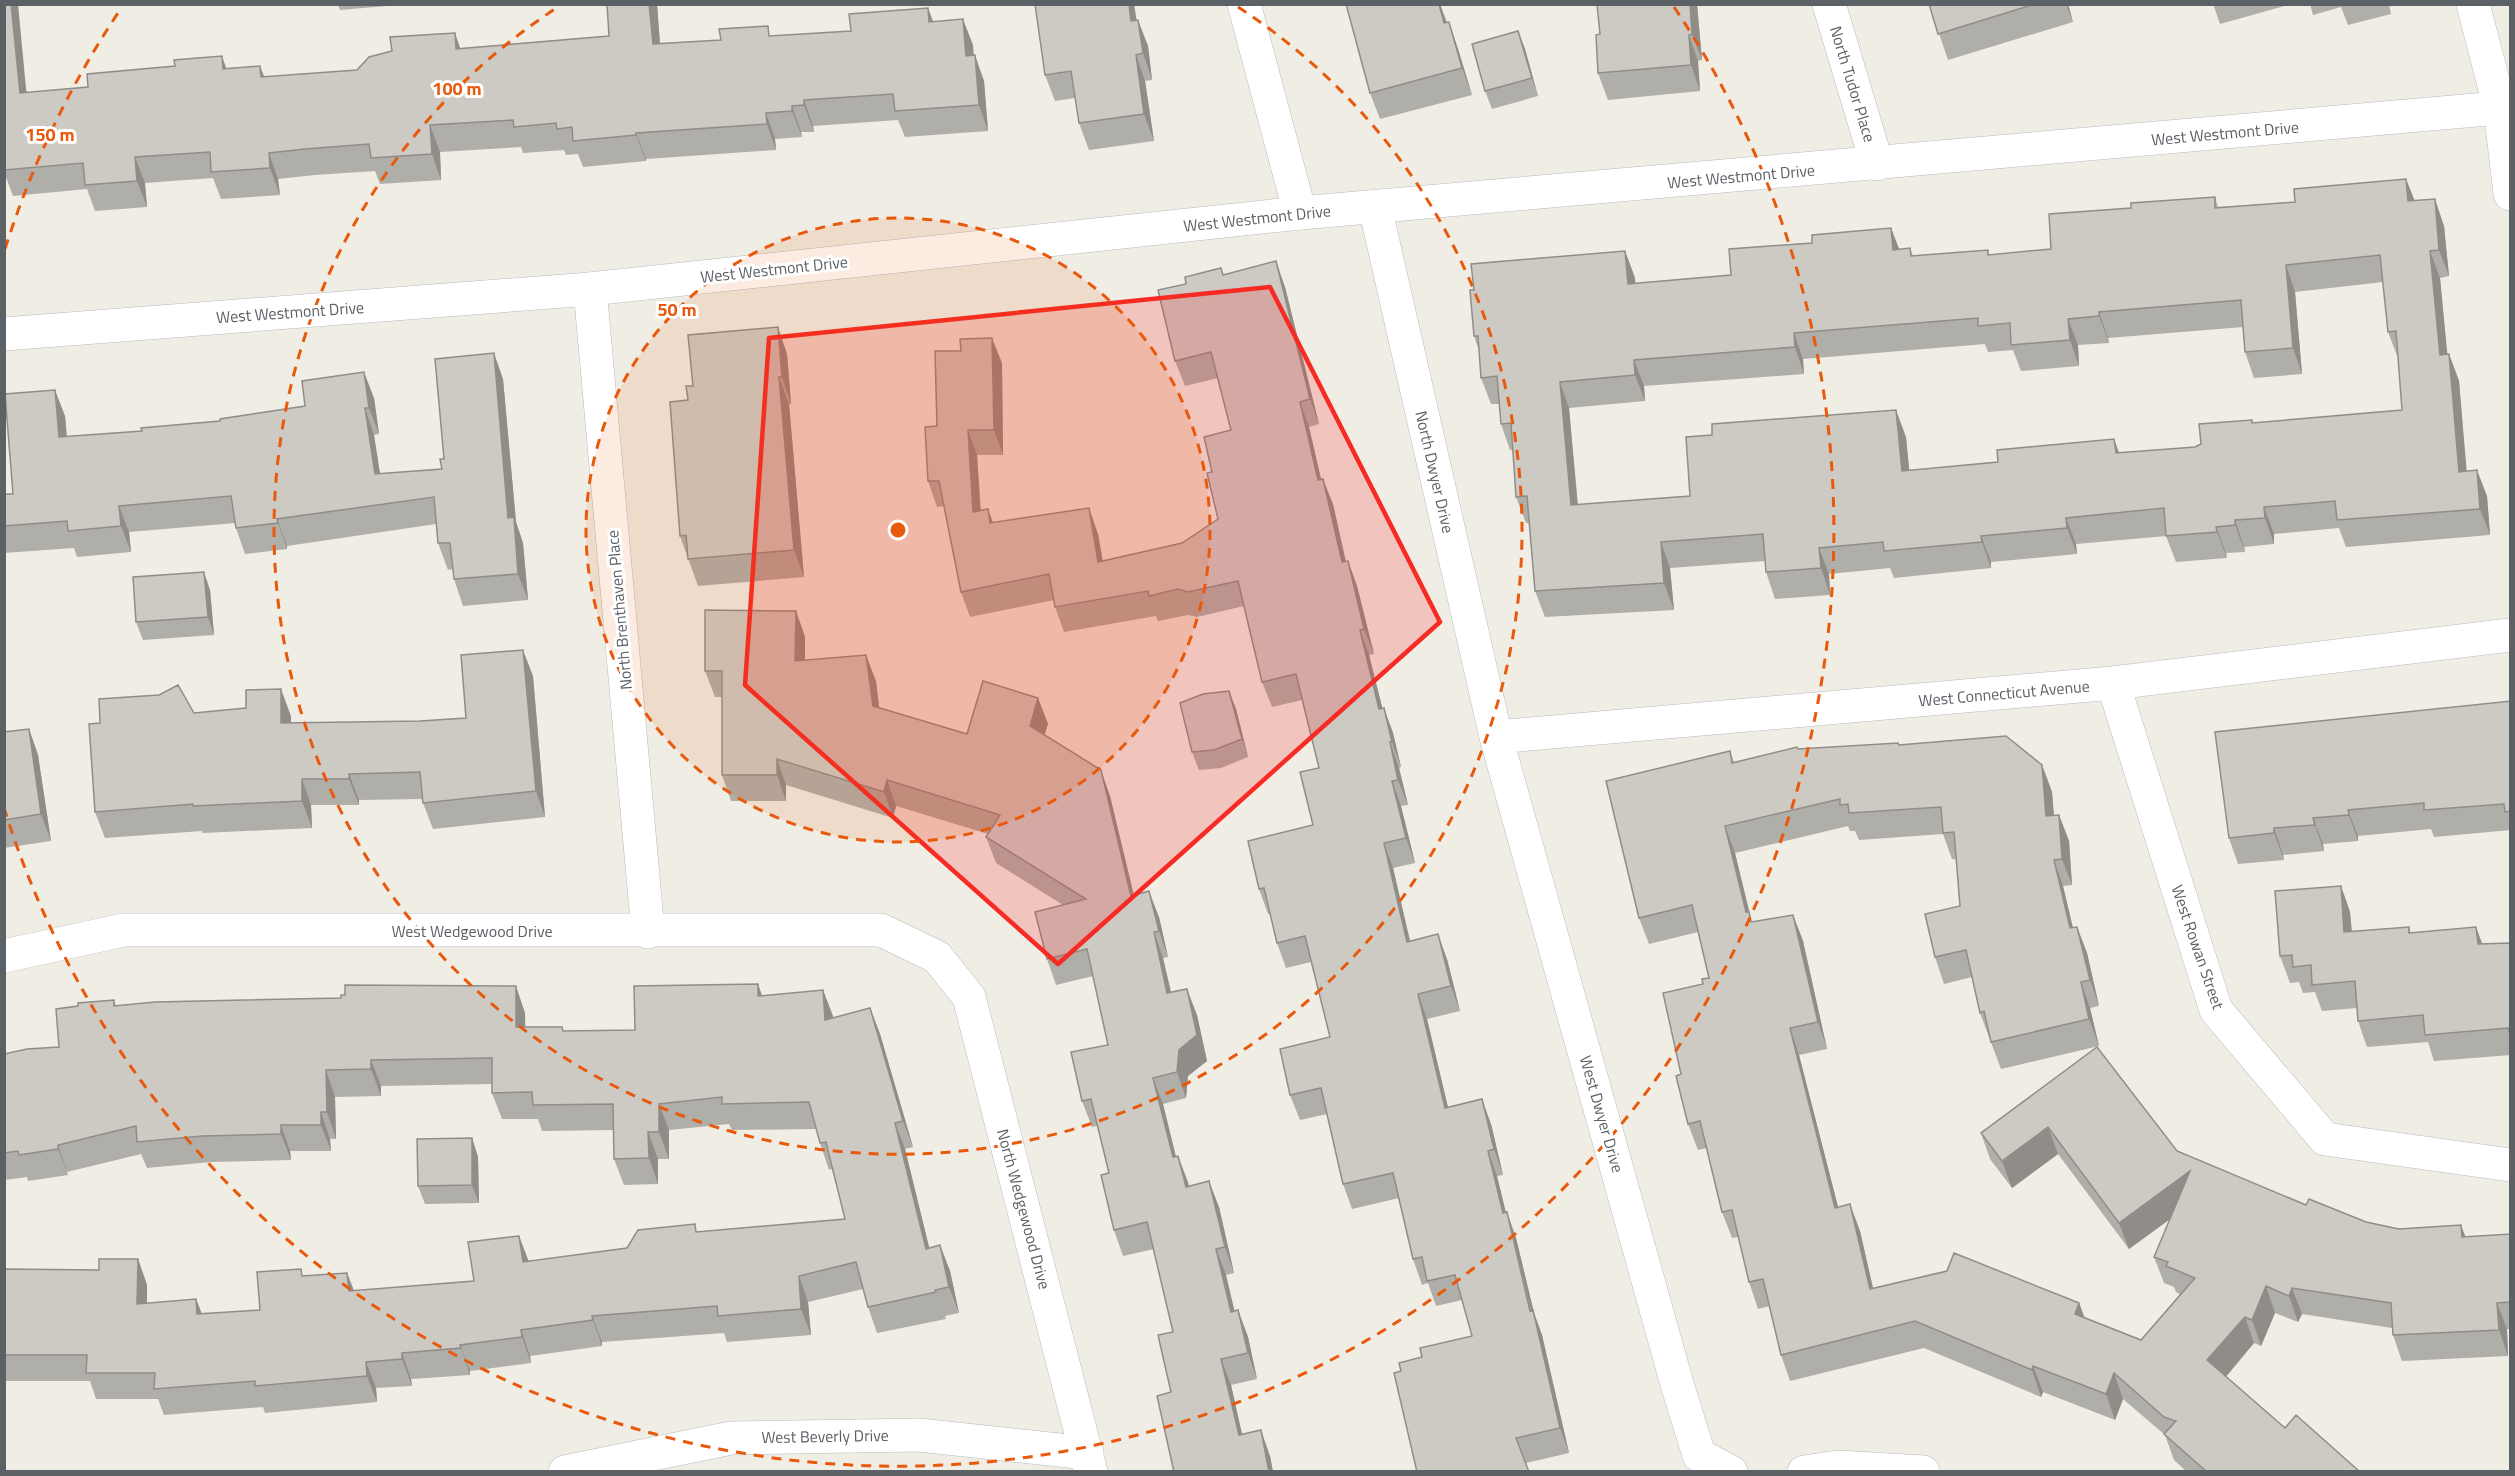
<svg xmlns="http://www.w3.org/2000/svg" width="2515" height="1476" font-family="'Titillium Web',sans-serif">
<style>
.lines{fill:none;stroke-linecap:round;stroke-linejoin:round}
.minor-casing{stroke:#b7bbc0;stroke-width:34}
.tertiary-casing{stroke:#b7bbc0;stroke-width:34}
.minor{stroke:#fff;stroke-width:33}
.tertiary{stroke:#fff;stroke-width:33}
.wall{fill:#b0aea9;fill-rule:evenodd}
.shaded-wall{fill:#908d89}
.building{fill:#cdcac4;stroke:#908d89;stroke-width:1.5;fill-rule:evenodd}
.marked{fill:#f72a24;fill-opacity:0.2;stroke:#f72a24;stroke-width:4.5;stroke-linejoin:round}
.ring{fill:none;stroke:#e8590c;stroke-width:3;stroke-dasharray:10 8}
.labels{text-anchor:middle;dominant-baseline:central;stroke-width:6;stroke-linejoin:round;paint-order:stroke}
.street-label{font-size:16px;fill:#5c6166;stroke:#fff}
.centre{fill:#e8590c;stroke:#fff;stroke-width:3}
.ring-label{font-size:18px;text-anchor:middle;font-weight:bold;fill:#e8590c;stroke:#fff;stroke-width:6;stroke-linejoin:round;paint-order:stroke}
</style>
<rect width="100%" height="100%" fill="#f0ede5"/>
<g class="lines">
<defs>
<path id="minor" d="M 1244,4 L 1300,213
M 1829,4 L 1877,164
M 2473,4 L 2500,108 L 2510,194
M 1375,207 L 1496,737 L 1677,1384 L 1699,1455 L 1731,1472
M 590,289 L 648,932
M 2113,683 L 2216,1010 L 2325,1139 L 2510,1165
M 1496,737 L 2113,683 L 2510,635
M 4,956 L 124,930 L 881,930 L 937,957 L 969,997 L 1091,1472
M 565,1472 L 731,1438 L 919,1435 L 1087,1453
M 1804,1472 L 1838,1467 L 1923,1472"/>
<path id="tertiary" d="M 4,334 L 590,289 L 1300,213 L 2510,107"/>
</defs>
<use href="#minor" class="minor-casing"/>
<use href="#tertiary" class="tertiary-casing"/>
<use href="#minor" class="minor"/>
<use href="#tertiary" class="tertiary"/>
</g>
<path class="wall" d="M 4,4 L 27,93 L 88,87 L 226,68 L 260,66 L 264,77 L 357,70 L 461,48 L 609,36 L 657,4 L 660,44 L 851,31 L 933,21 L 973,45 L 973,55 L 984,81 L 988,131 L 905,137 L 898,120 L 813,126 L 814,132 L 801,132 L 802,137 L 775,139 L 776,150 L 646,159 L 646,161 L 583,167 L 578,154 L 566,155 L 564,150 L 523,153 L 521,147 L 440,152 L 441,180 L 380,184 L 375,171 L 315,175 L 278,179 L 280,195 L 221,199 L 213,178 L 145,183 L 147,207 L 95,211 L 87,189 L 13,196 L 4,172 Z
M 338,4 L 410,4 L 340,10 Z
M 1346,4 L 1440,4 L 1447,22 L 1449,22 L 1458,49 L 1472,95 L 1380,119 L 1370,93 Z
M 1697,4 L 1702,60 L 1698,61 L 1700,91 L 1608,100 L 1598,73 L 1600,34 Z
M 1929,4 L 2068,4 L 2073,22 L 1948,60 Z
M 2213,4 L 2292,4 L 2220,24 Z
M 2310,4 L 2389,4 L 2391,14 L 2348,25 L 2341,7 L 2313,15 Z
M 1137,20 L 1148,46 L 1152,80 L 1145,81 L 1154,141 L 1089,150 L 1079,123 L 1075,98 L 1055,101 L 1045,75 Z
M 1518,31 L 1525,49 L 1538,96 L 1492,109 L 1485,91 Z
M 2406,179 L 2415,201 L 2444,226 L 2449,276 L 2440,278 L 2447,355 L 2449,354 L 2459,381 L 2466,471 L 2487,496 L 2490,535 L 2346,547 L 2339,528 L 2274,534 L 2274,544 L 2244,547 L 2245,552 L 2226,553 L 2227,558 L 2176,562 L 2166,536 L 2076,544 L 2077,554 L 1991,562 L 1991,568 L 1894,578 L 1890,568 L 1829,574 L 1830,595 L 1775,599 L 1766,572 L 1765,561 L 1670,568 L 1674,610 L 1545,617 L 1535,591 L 1530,523 L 1526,523 L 1516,497 L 1513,450 L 1510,450 L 1501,424 L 1499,404 L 1491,404 L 1481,378 L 1479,351 L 1474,336 L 1474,290 L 1625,251 L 1635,278 L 1635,283 L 1731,275 L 1812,243 L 1891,228 L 1899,249 L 1910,248 L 1913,256 L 1988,250 L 1989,255 L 2051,249 L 2131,208 L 2215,197 L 2218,207 L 2295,202 ZM 2383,282 L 2388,332 L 2398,358 L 2402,410 L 2253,423 L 2195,447 L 1909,470 L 1906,437 L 1690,496 L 1578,505 L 1569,408 L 1645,401 L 1644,386 L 1804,374 L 1803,359 L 1985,344 L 1988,352 L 2013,350 L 2021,371 L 2079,366 L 2078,345 L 2109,343 L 2108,338 L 2243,327 L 2245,352 L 2254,378 L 2302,374 L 2295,292 Z
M 1224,274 L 1285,287 L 1319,424 L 1309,427 L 1321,479 L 1333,504 L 1346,561 L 1348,561 L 1357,586 L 1374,654 L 1369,655 L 1382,708 L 1393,733 L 1401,767 L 1399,768 L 1408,805 L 1401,806 L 1415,863 L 1393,868 L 1410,941 L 1447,959 L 1460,1011 L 1427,1019 L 1448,1107 L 1491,1124 L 1503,1175 L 1497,1176 L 1506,1213 L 1516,1238 L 1534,1313 L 1542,1335 L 1569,1453 L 1526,1463 L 1401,1371 L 1422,1357 L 1472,1336 L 1462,1300 L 1436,1306 L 1428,1283 L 1422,1285 L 1413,1259 L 1399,1198 L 1352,1209 L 1343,1184 L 1327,1114 L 1300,1120 L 1290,1095 L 1330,1037 L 1311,962 L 1286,968 L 1277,943 L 1270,914 L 1268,914 L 1259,889 L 1313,825 L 1319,768 L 1302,700 L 1272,707 L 1262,682 L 1244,606 L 1197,617 L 1188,615 L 1158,621 L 1156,616 L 1064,632 L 1055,607 L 1054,600 L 970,617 L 961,592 L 944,506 L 937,507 L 928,481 L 937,426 L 1002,363 L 1003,455 L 977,455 L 981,511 L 988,509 L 993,523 L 1098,534 L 1103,561 L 1182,543 L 1218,519 L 1212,472 L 1231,430 L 1218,378 L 1185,386 L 1175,361 L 1186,284 Z
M 787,354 L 791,404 L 789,404 L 804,577 L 698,586 L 680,536 L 693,386 Z
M 503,379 L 516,522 L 523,543 L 528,600 L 463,606 L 454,579 L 453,569 L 448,570 L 438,543 L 436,524 L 287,546 L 287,549 L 245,554 L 236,528 L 235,523 L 129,532 L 131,552 L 77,557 L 74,548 L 4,553 L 4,494 L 13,494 L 65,416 L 67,437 L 142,431 L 220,421 L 374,398 L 379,434 L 374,435 L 380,474 L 442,469 L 444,459 Z
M 210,590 L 214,635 L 143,640 L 136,622 Z
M 796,611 L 805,637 L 805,660 L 876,681 L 879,708 L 967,734 L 1038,698 L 1048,724 L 1044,735 L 1110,796 L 1134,895 L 1159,917 L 1168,957 L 1163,958 L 1171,992 L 1197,1015 L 1207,1061 L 1188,1076 L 1186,1098 L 1163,1104 L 1176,1156 L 1188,1186 L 1219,1207 L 1234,1273 L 1226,1275 L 1234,1311 L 1238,1310 L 1248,1337 L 1257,1379 L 1231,1385 L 1242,1434 L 1270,1456 L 1273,1472 L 1174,1472 L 1171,1392 L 1173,1332 L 1154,1249 L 1123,1256 L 1114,1230 L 1109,1173 L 1097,1126 L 1092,1127 L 1082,1101 L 1108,1045 L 1093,976 L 1056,985 L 1047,959 L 1063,905 L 996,863 L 986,837 L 988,834 L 896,806 L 893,818 L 786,785 L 786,801 L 731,801 L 722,775 L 722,697 L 715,697 L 705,671 Z
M 533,676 L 545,817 L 433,829 L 423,803 L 423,799 L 359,800 L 359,805 L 311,805 L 312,828 L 202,833 L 202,831 L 105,838 L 95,812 L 194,713 L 291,716 L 291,723 L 420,721 L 466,718 Z
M 1229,691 L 1236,709 L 1248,757 L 1221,768 L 1199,770 L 1192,752 Z
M 2511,701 L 2511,830 L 2434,837 L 2431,829 L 2358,836 L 2358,841 L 2323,844 L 2324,851 L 2283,855 L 2284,860 L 2238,864 L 2229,838 Z
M 29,729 L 38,755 L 51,841 L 4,848 L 4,732 Z
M 1899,745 L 2042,765 L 2052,792 L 2054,815 L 2059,815 L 2069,841 L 2072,885 L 2063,886 L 2073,928 L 2077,927 L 2087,953 L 2099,1006 L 2090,1008 L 2099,1046 L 2001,1069 L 1980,1013 L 1972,977 L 1944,984 L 1935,957 L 1960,906 L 1956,859 L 1952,859 L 1943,834 L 1859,840 L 1855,831 L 1850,831 L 1848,826 L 1735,853 L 1752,922 L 1793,915 L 1803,941 L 1827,1049 L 1799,1055 L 1838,1207 L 1860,1231 L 1873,1288 L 2079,1303 L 2084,1317 L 2141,1340 L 2180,1294 L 2176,1292 L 2174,1287 L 2164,1283 L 2154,1257 L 2170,1219 L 2129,1249 L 2058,1154 L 2012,1188 L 1990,1159 L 1981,1133 L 2097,1047 L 2177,1151 L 2306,1205 L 2366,1222 L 2399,1229 L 2465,1237 L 2511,1234 L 2511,1329 L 2507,1329 L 2508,1356 L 2402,1361 L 2393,1335 L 2392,1328 L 2302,1314 L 2298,1322 L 2275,1313 L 2261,1346 L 2254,1343 L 2226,1377 L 2285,1428 L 2360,1472 L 2187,1472 L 2174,1460 L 2165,1435 L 2123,1399 L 2115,1420 L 2043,1392 L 2041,1397 L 1924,1348 L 1790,1381 L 1781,1355 L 1770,1306 L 1758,1309 L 1749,1282 L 1738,1237 L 1732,1238 L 1722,1212 L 1707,1148 L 1698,1150 L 1688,1124 L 1681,1074 L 1703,984 L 1709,978 L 1698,932 L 1649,944 L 1639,918 L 1730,751 L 1734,762 Z
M 2341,886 L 2350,912 L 2352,932 L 2409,927 L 2411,933 L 2482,944 L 2511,943 L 2511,1055 L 2434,1061 L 2428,1042 L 2367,1047 L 2358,1021 L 2357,1008 L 2322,1011 L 2315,992 L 2303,993 L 2299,982 L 2290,983 L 2280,956 Z
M 823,990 L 833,1018 L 870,1008 L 880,1034 L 913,1147 L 905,1149 L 929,1248 L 940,1245 L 950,1271 L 959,1313 L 945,1316 L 946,1319 L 877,1333 L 868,1307 L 863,1289 L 808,1302 L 811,1335 L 727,1342 L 724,1333 L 602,1342 L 602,1346 L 530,1356 L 531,1363 L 470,1371 L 470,1375 L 411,1379 L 412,1386 L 376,1388 L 377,1402 L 265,1413 L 263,1407 L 164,1415 L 158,1399 L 96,1399 L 90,1381 L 4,1381 L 4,1269 L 99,1270 L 138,1259 L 147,1285 L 147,1303 L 196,1299 L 202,1314 L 260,1310 L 303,1276 L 347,1273 L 354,1291 L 474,1281 L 519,1236 L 528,1261 L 627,1248 L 698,1232 L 845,1219 L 832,1169 L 829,1170 L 820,1143 L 816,1129 L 732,1130 L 729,1124 L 669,1130 L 669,1159 L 658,1159 L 658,1184 L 624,1185 L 614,1159 L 614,1130 L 542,1131 L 538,1119 L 502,1119 L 492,1093 L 492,1084 L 381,1086 L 381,1096 L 335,1097 L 336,1139 L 330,1139 L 331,1151 L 290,1151 L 291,1160 L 211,1162 L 147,1168 L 141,1154 L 67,1172 L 68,1175 L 28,1181 L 27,1177 L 4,1180 L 4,1054 L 59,1047 L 114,1000 L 116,1006 L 525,1013 L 525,1027 L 564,1031 L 635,1030 L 762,996 Z
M 472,1138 L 478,1157 L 479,1203 L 425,1204 L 418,1186 Z"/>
<path class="shaded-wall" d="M 11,4 L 18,4 L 29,120 L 20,93 Z
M 649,4 L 657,4 L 662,71 L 653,44 Z
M 1129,4 L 1134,4 L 1141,47 L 1131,21 Z
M 1439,4 L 1440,4 L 1446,22 L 1454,49 L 1444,23 Z
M 1690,4 L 1697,4 L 1702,60 L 1692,34 Z
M 2066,4 L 2068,4 L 2073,22 Z
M 928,8 L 938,34 L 929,22 Z
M 963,19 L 973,45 L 976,82 L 966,56 Z
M 1138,20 L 1148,46 L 1152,80 L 1143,53 Z
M 1449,22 L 1458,49 L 1472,95 L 1462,68 Z
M 1518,31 L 1525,49 L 1538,96 L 1532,78 Z
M 455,33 L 464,59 L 456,49 Z
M 1689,35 L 1698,61 L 1700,91 L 1691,65 Z
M 975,55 L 984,81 L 988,131 L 979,105 Z
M 1136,55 L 1145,81 L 1154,141 L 1144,114 Z
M 222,56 L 231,82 L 223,69 Z
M 260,66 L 270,92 L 261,77 Z
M 804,100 L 813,126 L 814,132 L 804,105 Z
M 792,106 L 801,132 L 802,137 L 792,111 Z
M 766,113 L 775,139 L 776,150 L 767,124 Z
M 430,125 L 440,152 L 441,180 L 432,154 Z
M 636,133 L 646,159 L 646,161 L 636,135 Z
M 269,153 L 278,179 L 280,195 L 270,168 Z
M 135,157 L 145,183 L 147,207 L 137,181 Z
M 2406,179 L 2416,205 L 2408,201 Z
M 2435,199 L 2444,226 L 2449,276 L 2439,250 Z
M 1891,228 L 1901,254 L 1893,250 Z
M 1625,251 L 1635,278 L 1637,310 L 1628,284 Z
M 2430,251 L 2440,278 L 2450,381 L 2440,355 Z
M 1276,261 L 1285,287 L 1319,424 L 1310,399 Z
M 2286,265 L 2295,292 L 2302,374 L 2293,348 Z
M 2099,312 L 2108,338 L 2109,343 L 2099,316 Z
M 2068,319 L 2078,345 L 2079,366 L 2070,340 Z
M 778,327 L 787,354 L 791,404 L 782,377 Z
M 1794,333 L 1803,359 L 1804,374 L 1795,347 Z
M 992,338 L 1002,363 L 1003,455 L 994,430 Z
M 494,353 L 503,379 L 516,522 L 523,543 L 528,600 L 518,574 L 508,518 Z
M 2449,354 L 2459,381 L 2469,498 L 2459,472 Z
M 1634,360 L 1644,386 L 1645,401 L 1635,375 Z
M 364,372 L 374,398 L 379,434 L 369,408 Z
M 779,377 L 789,404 L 804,577 L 794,550 Z
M 1560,382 L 1569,408 L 1580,532 L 1571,505 Z
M 55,390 L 65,416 L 69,464 L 59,437 Z
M 1300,402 L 1309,427 L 1327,505 L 1318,480 Z
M 365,408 L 374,435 L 384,500 L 375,474 Z
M 1896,410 L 1906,437 L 1912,497 L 1902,471 Z
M 968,430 L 977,455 L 982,537 L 973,512 Z
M 2114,439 L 2124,466 L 2116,453 Z
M 2477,470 L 2487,496 L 2490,535 L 2480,509 Z
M 1323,479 L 1333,504 L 1351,587 L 1342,562 Z
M 119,506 L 129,532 L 131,552 L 121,526 Z
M 2264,507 L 2274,534 L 2274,544 L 2265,518 Z
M 1089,508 L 1098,534 L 1107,587 L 1098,562 Z
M 988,509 L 997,534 L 990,523 Z
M 2066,518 L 2076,544 L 2077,554 L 2067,528 Z
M 277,519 L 287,546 L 287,549 L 278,523 Z
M 2235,520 L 2244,547 L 2245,552 L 2235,525 Z
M 2216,527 L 2226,553 L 2227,558 L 2217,532 Z
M 1981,536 L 1991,562 L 1991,568 L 1982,542 Z
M 1661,542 L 1670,568 L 1674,610 L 1664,583 Z
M 1819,548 L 1829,574 L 1830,595 L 1821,568 Z
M 1348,561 L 1357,586 L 1374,654 L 1364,629 Z
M 204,572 L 210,590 L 214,635 L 208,617 Z
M 796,611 L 805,637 L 805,687 L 795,661 Z
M 1360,630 L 1369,655 L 1389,734 L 1379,709 Z
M 523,650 L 533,676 L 545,817 L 536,791 Z
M 866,655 L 876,681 L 882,732 L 873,706 Z
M 281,689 L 291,716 L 291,750 L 281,723 Z
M 1229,691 L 1236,709 L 1248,757 L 1242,739 Z
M 1038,698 L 1048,724 L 1039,752 L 1030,726 Z
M 1384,708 L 1393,733 L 1401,767 L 1392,742 Z
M 29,729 L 38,755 L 51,841 L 41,814 Z
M 1390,742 L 1399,768 L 1408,805 L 1398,780 Z
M 777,759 L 786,785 L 786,801 L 777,775 Z
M 2042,765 L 2052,792 L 2056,842 L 2046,816 Z
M 1101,770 L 1110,796 L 1140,922 L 1131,896 Z
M 349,774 L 359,800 L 359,805 L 349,779 Z
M 302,779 L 311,805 L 312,828 L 302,801 Z
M 887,780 L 896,806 L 893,818 L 884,792 Z
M 1392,781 L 1401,806 L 1415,863 L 1406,838 Z
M 2348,810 L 2358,836 L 2358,841 L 2349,815 Z
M 2059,815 L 2069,841 L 2072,885 L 2062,859 Z
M 2313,818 L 2323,844 L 2324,851 L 2315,825 Z
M 1725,826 L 1735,853 L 1751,920 L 1758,939 L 1746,912 Z
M 2274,828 L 2283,855 L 2284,860 L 2274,833 Z
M 1384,843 L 1393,868 L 1416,967 L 1407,942 Z
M 2054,860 L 2063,886 L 2079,954 L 2070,928 Z
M 2341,886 L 2350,912 L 2354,959 L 2344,932 Z
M 1149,891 L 1159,917 L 1168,957 L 1159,931 Z
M 1793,915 L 1803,941 L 1827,1049 L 1818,1022 Z
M 2077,927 L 2087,953 L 2099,1006 L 2090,980 Z
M 2476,927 L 2486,954 L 2478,944 Z
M 1154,932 L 1163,958 L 1177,1019 L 1167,993 Z
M 1438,934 L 1447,959 L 1460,1011 L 1451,986 Z
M 2081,982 L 2090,1008 L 2099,1046 L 2089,1019 Z
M 758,984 L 767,1010 L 758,996 Z
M 516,986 L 525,1013 L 526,1053 L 516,1027 Z
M 1187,989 L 1197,1015 L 1207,1061 L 1188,1076 L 1186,1098 L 1177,1072 Z
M 823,990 L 833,1016 L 835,1046 L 825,1020 Z
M 1418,994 L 1427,1019 L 1454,1133 L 1445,1108 Z
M 870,1008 L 880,1034 L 913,1147 L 903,1121 Z
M 1790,1028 L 1799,1055 L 1845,1234 L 1835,1208 Z
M 371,1060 L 381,1086 L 381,1096 L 371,1069 Z
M 326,1070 L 335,1097 L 336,1139 L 327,1112 Z
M 1153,1078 L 1163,1104 L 1182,1183 L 1173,1157 Z
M 1482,1099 L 1491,1124 L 1503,1175 L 1494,1149 Z
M 659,1104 L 669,1130 L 669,1159 L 659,1132 Z
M 321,1112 L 330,1139 L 331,1151 L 321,1125 Z
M 895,1123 L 905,1149 L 936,1275 L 926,1249 Z
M 281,1125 L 290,1151 L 291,1160 L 281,1134 Z
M 2048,1127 L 2058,1154 L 2012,1188 L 2002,1161 Z
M 648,1132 L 658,1159 L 658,1184 L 649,1158 Z
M 472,1138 L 478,1157 L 479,1203 L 472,1185 Z
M 58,1145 L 68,1175 L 58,1149 Z
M 1488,1151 L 1497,1176 L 1512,1238 L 1503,1213 Z
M 1178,1156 L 1188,1182 L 1195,1213 L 1186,1187 Z
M 2190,1171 L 2199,1198 L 2129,1249 L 2119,1223 Z
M 1209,1181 L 1219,1207 L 1234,1273 L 1225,1247 Z
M 1850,1204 L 1860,1231 L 1879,1315 L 1870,1289 Z
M 1507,1212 L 1516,1238 L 1534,1313 L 1542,1335 L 1569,1453 L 1560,1428 Z
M 2461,1225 L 2471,1251 L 2462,1237 Z
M 519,1236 L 529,1262 L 523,1262 Z
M 940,1245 L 950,1271 L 959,1313 L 949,1287 Z
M 1216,1249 L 1226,1275 L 1241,1338 L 1231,1312 Z
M 138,1259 L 147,1285 L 147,1330 L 137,1304 Z
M 347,1273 L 357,1299 L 349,1291 Z
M 799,1276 L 808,1302 L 811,1335 L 801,1309 Z
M 2266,1286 L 2275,1313 L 2261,1346 L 2252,1320 Z
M 2292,1288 L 2302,1314 L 2298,1322 L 2289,1296 Z
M 196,1299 L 206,1325 L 197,1314 Z
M 2079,1303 L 2089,1329 L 2075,1314 Z
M 2497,1303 L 2507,1329 L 2508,1356 L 2499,1330 Z
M 1238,1310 L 1248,1337 L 1257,1379 L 1248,1353 Z
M 592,1316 L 602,1342 L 602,1346 L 593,1320 Z
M 2245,1317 L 2254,1343 L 2217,1387 L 2207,1360 Z
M 521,1330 L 530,1356 L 531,1363 L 522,1337 Z
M 460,1345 L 470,1371 L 470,1375 Z
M 402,1353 L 411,1379 L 412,1386 L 402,1359 Z
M 1221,1359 L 1231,1385 L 1248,1461 L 1239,1435 Z
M 366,1362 L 376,1388 L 377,1402 L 367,1376 Z
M 2033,1366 L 2043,1392 L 2041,1397 L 2032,1370 Z
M 2114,1373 L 2123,1399 L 2115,1420 L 2106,1394 Z
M 1261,1430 L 1270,1456 L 1273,1472 L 1269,1472 Z"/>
<path class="building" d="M 4,4 L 11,4 L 20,93 L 88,87 L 87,74 L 175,66 L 174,60 L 222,56 L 223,69 L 260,66 L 261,77 L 357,70 L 369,57 L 392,51 L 390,37 L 455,33 L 456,49 L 609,36 L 607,4 L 649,4 L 653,44 L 721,40 L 719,29 L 768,26 L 769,36 L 851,31 L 849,14 L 928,8 L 929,22 L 963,19 L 966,56 L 975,55 L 979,105 L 895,111 L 893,94 L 804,100 L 804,105 L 792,106 L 792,111 L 766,113 L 767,124 L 636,133 L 636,135 L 573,141 L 572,127 L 557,129 L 556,123 L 514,127 L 513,120 L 430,125 L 432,154 L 371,158 L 369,144 L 305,149 L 269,153 L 270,168 L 211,172 L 210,152 L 135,157 L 137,181 L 85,185 L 83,163 L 4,170 Z
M 1035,4 L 1129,4 L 1131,21 L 1138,20 L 1143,53 L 1136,55 L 1144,114 L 1079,123 L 1071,71 L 1045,75 Z
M 1346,4 L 1439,4 L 1444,23 L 1449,22 L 1462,68 L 1370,93 Z
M 1597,4 L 1690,4 L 1692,34 L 1689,35 L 1691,65 L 1598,73 L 1596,35 L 1600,34 Z
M 1929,4 L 2035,4 L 1938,34 Z
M 1518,31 L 1532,78 L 1485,91 L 1472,44 Z
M 2406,179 L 2408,201 L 2435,199 L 2439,250 L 2430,251 L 2440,355 L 2449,354 L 2459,472 L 2477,470 L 2480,509 L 2337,520 L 2335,501 L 2264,507 L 2265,518 L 2235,520 L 2235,525 L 2216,527 L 2217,532 L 2166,536 L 2164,508 L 2066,518 L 2067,528 L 1981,536 L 1982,542 L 1884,551 L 1883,542 L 1819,548 L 1821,568 L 1766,572 L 1763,534 L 1661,542 L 1664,583 L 1535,591 L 1527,496 L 1516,497 L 1511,423 L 1501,424 L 1497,376 L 1481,378 L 1478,336 L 1474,336 L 1470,290 L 1474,290 L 1471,264 L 1625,251 L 1628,284 L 1731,275 L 1729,249 L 1812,243 L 1812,235 L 1891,228 L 1893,250 L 1910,248 L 1911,256 L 1988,250 L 1988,255 L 2051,249 L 2049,214 L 2131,208 L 2131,203 L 2215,197 L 2215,208 L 2295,202 L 2294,189 ZM 2380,255 L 2388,332 L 2396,331 L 2402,410 L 2252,423 L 2252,420 L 2199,424 L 2201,444 L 2195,447 L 2116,453 L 2114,439 L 1997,450 L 1998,462 L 1902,471 L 1896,410 L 1712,424 L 1712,435 L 1686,437 L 1690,496 L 1571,505 L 1560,382 L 1635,375 L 1634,360 L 1795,347 L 1794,333 L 1978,318 L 1978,326 L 2010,323 L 2011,345 L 2070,340 L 2068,319 L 2099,316 L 2099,312 L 2241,300 L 2245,352 L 2293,348 L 2286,265 Z
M 1276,261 L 1310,399 L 1300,402 L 1318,480 L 1323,479 L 1342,562 L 1348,561 L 1364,629 L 1360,630 L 1379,709 L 1384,708 L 1392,742 L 1390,742 L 1398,780 L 1392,781 L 1406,838 L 1384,843 L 1407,942 L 1438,934 L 1451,986 L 1418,994 L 1445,1108 L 1482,1099 L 1494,1149 L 1488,1151 L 1503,1213 L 1507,1212 L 1530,1311 L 1533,1310 L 1560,1428 L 1516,1438 L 1529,1472 L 1417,1472 L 1394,1373 L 1401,1371 L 1399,1363 L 1422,1357 L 1420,1348 L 1472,1336 L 1455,1275 L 1427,1281 L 1422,1257 L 1413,1259 L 1393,1173 L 1343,1184 L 1321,1088 L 1290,1095 L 1280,1049 L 1330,1037 L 1305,936 L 1277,943 L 1264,888 L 1259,889 L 1248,841 L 1313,825 L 1300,772 L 1319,768 L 1296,674 L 1262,682 L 1238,581 L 1188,592 L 1178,589 L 1149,596 L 1148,591 L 1055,607 L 1049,574 L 961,592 L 939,481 L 928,481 L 925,427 L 937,426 L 935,351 L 961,351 L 960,339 L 992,338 L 994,430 L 968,430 L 973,512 L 988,509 L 990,523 L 1089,508 L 1098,562 L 1182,543 L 1218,519 L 1207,473 L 1212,472 L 1204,437 L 1231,430 L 1211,352 L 1175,361 L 1158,290 L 1186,284 L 1185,277 L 1221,268 L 1223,275 Z
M 778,327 L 782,377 L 779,377 L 794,550 L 688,559 L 686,535 L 680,536 L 670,402 L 688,400 L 686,386 L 693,386 L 688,335 Z
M 494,353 L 508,518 L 514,517 L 518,574 L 454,579 L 450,543 L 438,543 L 434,497 L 277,519 L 278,523 L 236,528 L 231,496 L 119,506 L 121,526 L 68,531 L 67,521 L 4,526 L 4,494 L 13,494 L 5,394 L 55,390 L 59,437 L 142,431 L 141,428 L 220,421 L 220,419 L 305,406 L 302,381 L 364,372 L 369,408 L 365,408 L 375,474 L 442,469 L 440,459 L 444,459 L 435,359 Z
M 204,572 L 208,617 L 136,622 L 133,577 Z
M 705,610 L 796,611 L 795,661 L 866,655 L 873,706 L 967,734 L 983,681 L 1038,698 L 1030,726 L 1101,770 L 1131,896 L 1149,891 L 1159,931 L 1154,932 L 1167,993 L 1187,989 L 1197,1035 L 1179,1050 L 1177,1072 L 1153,1078 L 1173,1157 L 1178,1156 L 1186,1187 L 1209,1181 L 1225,1247 L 1216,1249 L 1231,1312 L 1238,1310 L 1248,1353 L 1221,1359 L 1239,1435 L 1261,1430 L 1269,1472 L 1174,1472 L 1157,1396 L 1171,1392 L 1158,1335 L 1173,1332 L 1147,1222 L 1114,1230 L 1101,1175 L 1109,1173 L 1091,1099 L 1082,1101 L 1071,1052 L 1108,1045 L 1087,949 L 1047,959 L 1035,912 L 1086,899 L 986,837 L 1000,815 L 887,780 L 884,792 L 777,759 L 777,775 L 722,775 L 722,671 L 705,671 Z
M 523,650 L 536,791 L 423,803 L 420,772 L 349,774 L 349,779 L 302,779 L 302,801 L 193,806 L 193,804 L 95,812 L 89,724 L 100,723 L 99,699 L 159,695 L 178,685 L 194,713 L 246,708 L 246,690 L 281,689 L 281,723 L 420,721 L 466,718 L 461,655 Z
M 1229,691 L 1242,739 L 1214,750 L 1192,752 L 1180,703 L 1203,694 Z
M 2511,701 L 2511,811 L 2505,812 L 2504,804 L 2424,810 L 2424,803 L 2348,810 L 2349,815 L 2313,818 L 2315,825 L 2274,828 L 2274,833 L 2229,838 L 2215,732 Z
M 29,729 L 41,814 L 4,820 L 4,732 Z
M 2006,736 L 2042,765 L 2046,816 L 2059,815 L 2062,859 L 2054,860 L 2070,928 L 2077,927 L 2090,980 L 2081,982 L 2089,1019 L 1991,1042 L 1984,1011 L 1980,1013 L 1966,950 L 1935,957 L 1925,914 L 1960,906 L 1954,832 L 1943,833 L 1941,807 L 1849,813 L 1848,804 L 1840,805 L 1840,799 L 1725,826 L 1746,912 L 1749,912 L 1751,922 L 1793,915 L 1818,1022 L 1790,1028 L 1835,1208 L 1850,1204 L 1870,1289 L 1947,1271 L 1954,1253 L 2079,1303 L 2075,1314 L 2141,1340 L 2195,1278 L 2166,1266 L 2168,1262 L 2154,1257 L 2190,1171 L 2119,1223 L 2048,1127 L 2002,1161 L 1981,1133 L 2097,1047 L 2177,1151 L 2306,1205 L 2309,1199 L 2366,1222 L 2399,1229 L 2461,1225 L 2462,1237 L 2511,1234 L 2511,1302 L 2497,1303 L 2499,1330 L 2393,1335 L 2391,1303 L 2292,1288 L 2289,1296 L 2266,1286 L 2252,1320 L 2245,1317 L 2207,1360 L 2285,1428 L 2296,1415 L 2360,1472 L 2207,1472 L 2164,1434 L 2176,1421 L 2164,1417 L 2114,1373 L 2106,1394 L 2033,1366 L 2032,1370 L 1915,1321 L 1781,1355 L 1763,1279 L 1749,1282 L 1732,1210 L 1722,1212 L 1700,1121 L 1688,1124 L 1676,1076 L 1681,1074 L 1663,993 L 1703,984 L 1702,979 L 1709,978 L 1692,905 L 1639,918 L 1606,781 L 1730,751 L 1732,763 L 1797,747 L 1798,749 L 1898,743 L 1899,745 Z
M 2341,886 L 2344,932 L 2409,927 L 2409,933 L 2476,927 L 2478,944 L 2511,943 L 2511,1032 L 2509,1032 L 2508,1028 L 2425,1035 L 2423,1015 L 2358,1021 L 2355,981 L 2312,985 L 2311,965 L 2293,967 L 2292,955 L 2280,956 L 2275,891 Z
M 758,984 L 758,996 L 823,990 L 825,1020 L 870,1008 L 903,1121 L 895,1123 L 926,1249 L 940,1245 L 949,1287 L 935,1290 L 936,1292 L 868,1307 L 856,1262 L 799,1276 L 801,1309 L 718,1316 L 717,1306 L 592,1316 L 593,1320 L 521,1330 L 522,1337 L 460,1345 L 461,1348 L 402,1353 L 402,1359 L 366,1362 L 367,1376 L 255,1386 L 255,1381 L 154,1389 L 155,1373 L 86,1373 L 87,1355 L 4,1355 L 4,1269 L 99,1270 L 99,1259 L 138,1259 L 137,1304 L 196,1299 L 197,1314 L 260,1310 L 257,1272 L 301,1269 L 302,1276 L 347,1273 L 349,1291 L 474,1281 L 468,1242 L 519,1236 L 523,1262 L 627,1248 L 638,1230 L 695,1224 L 696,1232 L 845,1219 L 826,1142 L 820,1143 L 809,1102 L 722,1104 L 722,1097 L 659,1104 L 659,1132 L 648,1132 L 649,1158 L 614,1159 L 613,1104 L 533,1105 L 532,1092 L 492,1093 L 492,1058 L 371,1060 L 371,1069 L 326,1070 L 327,1112 L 321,1112 L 321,1125 L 281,1125 L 281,1134 L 202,1136 L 137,1142 L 136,1126 L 58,1145 L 58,1149 L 19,1155 L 18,1151 L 4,1153 L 4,1054 L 27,1049 L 59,1047 L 56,1009 L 78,1006 L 78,1003 L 114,1000 L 114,1006 L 155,1002 L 341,998 L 341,995 L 345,995 L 345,985 L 516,986 L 516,1027 L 562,1027 L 563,1031 L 635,1030 L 634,986 Z
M 472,1138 L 472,1185 L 418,1186 L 417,1139 Z"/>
<path class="marked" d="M 1270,287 L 1440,622 L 1058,964 L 745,685 L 769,338 Z"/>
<circle cx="898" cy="530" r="312" fill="#e8590c" fill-opacity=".12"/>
<g class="ring">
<circle cx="898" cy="530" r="312"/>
<path d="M1238 7A624 624 0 1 1 558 7"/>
<path d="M5 249A936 936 0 0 1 122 7M1674 7A936 936 0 1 1 5 811"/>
</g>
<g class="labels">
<g class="street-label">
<text transform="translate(1853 84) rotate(73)">North Tudor Place</text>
<text transform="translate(2225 133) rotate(-5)">West Westmont Drive</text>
<text transform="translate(1741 176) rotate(-5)">West Westmont Drive</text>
<text transform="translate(1257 218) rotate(-6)">West Westmont Drive</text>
<text transform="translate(774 269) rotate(-6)">West Westmont Drive</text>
<text transform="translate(290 312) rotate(-4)">West Westmont Drive</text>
<text transform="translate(1435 472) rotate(77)">North Dwyer Drive</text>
<text transform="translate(619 610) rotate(-95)">North Brenthaven Place</text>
<text transform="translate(2004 693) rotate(-5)">West Connecticut Avenue</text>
<text x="472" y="931">West Wedgewood Drive</text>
<text transform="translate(2198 947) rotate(71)">West Rowan Street</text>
<text transform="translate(1602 1114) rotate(74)">West Dwyer Drive</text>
<text transform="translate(1024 1209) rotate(75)">North Wedgewood Drive</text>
<text transform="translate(825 1436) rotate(-1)">West Beverly Drive</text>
</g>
</g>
<circle cx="898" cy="530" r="9" class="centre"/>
<g class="ring-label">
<text x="457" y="95">100 m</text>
<text x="50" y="141">150 m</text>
<text x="677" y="316">50 m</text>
</g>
<rect width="2515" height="1476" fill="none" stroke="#5c6166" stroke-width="12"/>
</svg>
